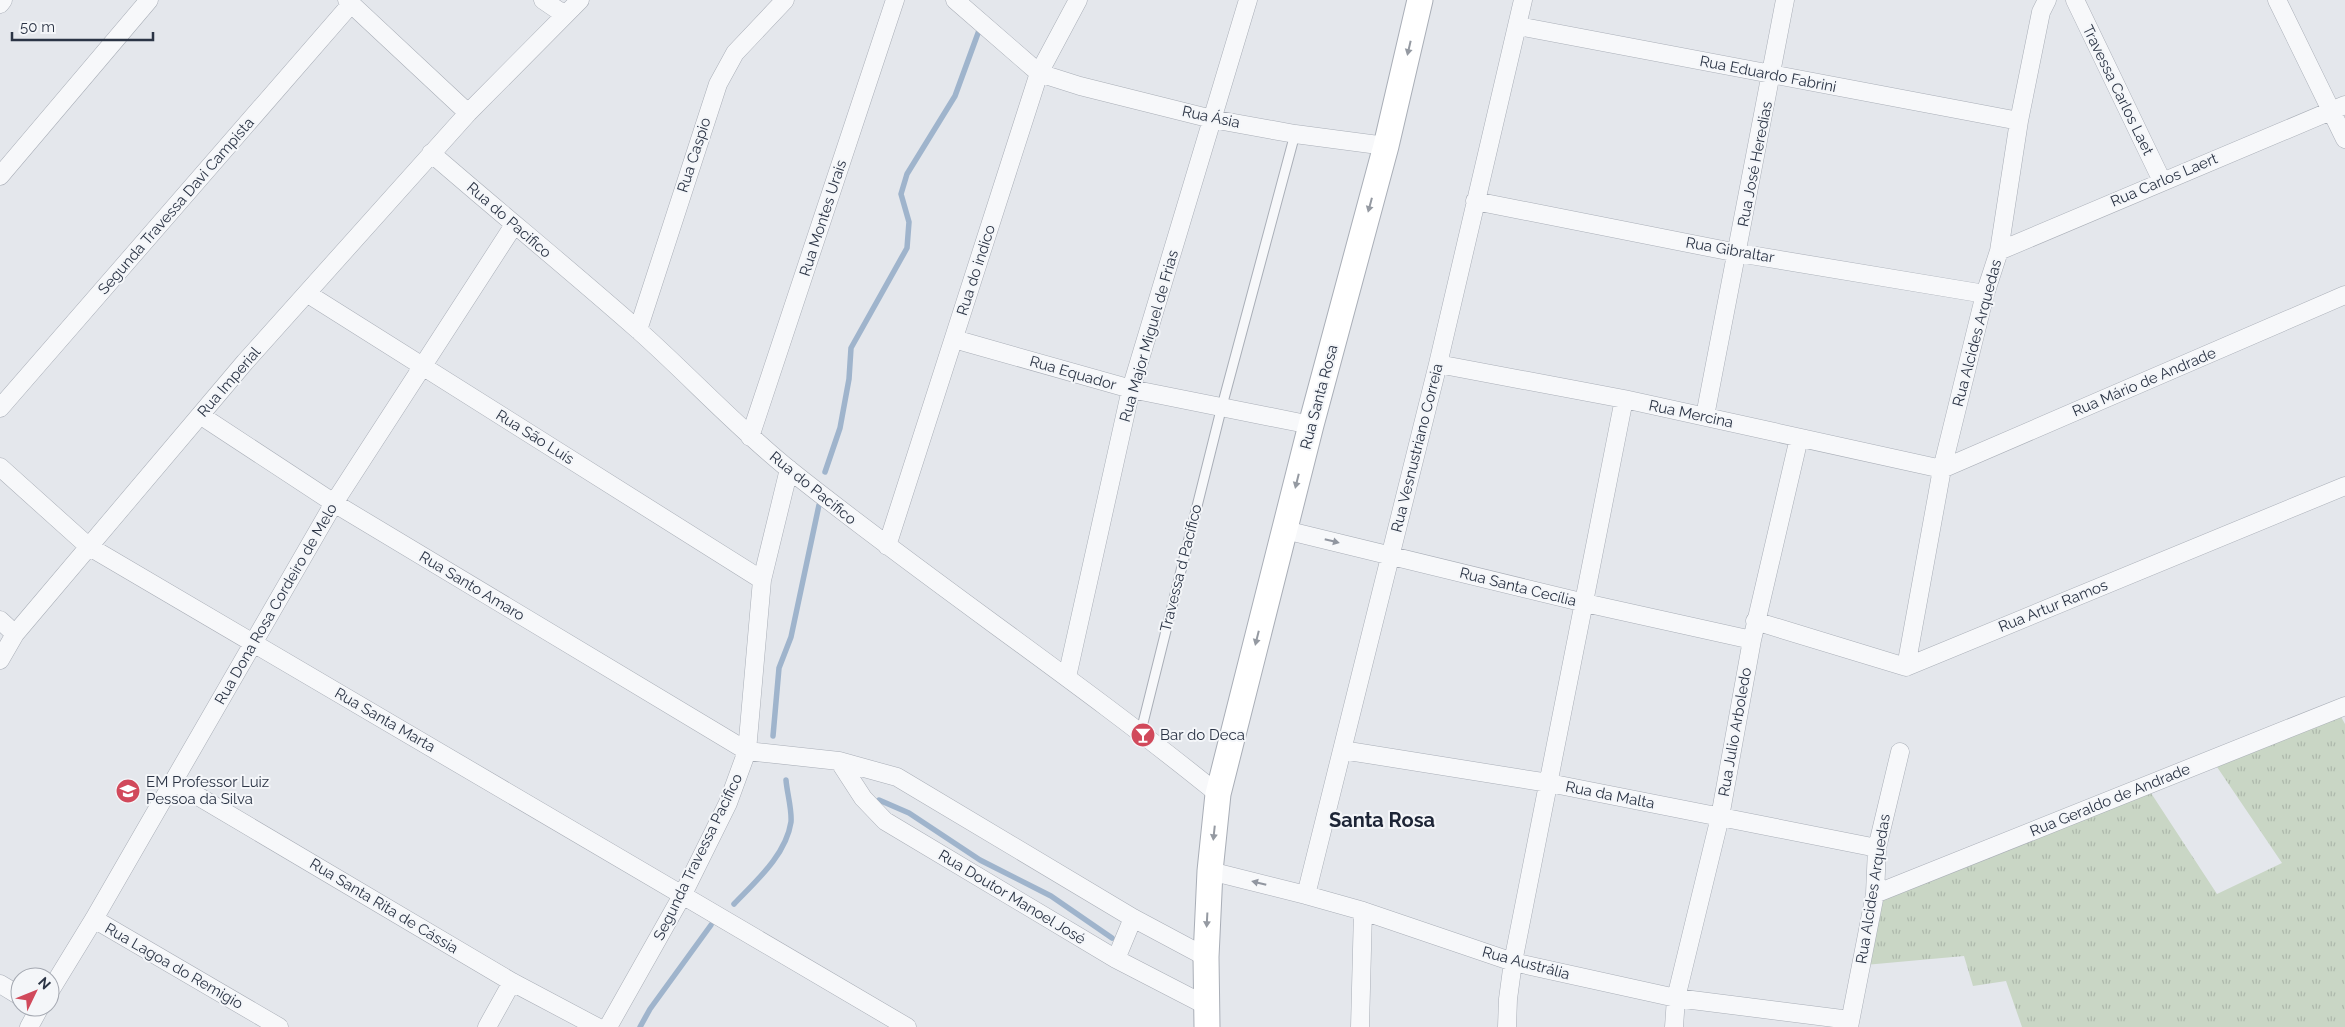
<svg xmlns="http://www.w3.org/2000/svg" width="2345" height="1027" font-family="Raleway,sans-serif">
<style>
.grass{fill:url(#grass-tufts)}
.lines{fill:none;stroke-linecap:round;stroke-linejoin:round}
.stream{stroke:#9fb4cc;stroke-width:5.5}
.lane-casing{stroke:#a9aeb7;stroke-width:11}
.street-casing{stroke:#a9aeb7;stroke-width:19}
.secondary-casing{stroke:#a9aeb7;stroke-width:27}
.lane{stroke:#f7f8fa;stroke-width:9}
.street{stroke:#f7f8fa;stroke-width:18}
.secondary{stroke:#fff;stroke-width:25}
.oneway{fill:#959aa2}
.oneway2{fill:#9196a0}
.labels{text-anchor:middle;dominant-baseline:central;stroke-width:4;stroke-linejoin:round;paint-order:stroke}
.street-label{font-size:15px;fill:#2b3445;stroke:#f4f6f9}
.poi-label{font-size:15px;fill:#2b3445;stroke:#f4f6f9;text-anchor:start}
.district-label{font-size:20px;font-weight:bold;fill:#1d2536;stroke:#f4f6f9}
</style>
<defs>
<pattern id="grass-tufts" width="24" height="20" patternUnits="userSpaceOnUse" patternTransform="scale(1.25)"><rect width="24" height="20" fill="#c9d6c5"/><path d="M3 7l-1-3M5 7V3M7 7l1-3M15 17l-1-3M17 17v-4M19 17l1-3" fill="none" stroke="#adb8ab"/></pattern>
</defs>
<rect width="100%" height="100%" fill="#e4e7ec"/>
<path class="grass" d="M 2340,715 L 2345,724 L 2345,1027 L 2022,1027 L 2006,981 L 1973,986 L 1964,956 L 1865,965 L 1878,897 L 2149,790 L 2217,894 L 2282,863 L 2215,764 Z"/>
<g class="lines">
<path class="stream" d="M 825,472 L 840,428 L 849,379 L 851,348 L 907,248 L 909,222 L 901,194 L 907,174 L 955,96 L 981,25
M 773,736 L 779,668 L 791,637 L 819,505
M 879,800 L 909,813 L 980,860 L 1051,896 L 1112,938
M 734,904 C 756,881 786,855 791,822 C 792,809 787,793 786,780
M 640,1027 L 650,1009 L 711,925"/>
<defs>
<path id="lane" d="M 1141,731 L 1222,406 L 1295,134"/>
<path id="street" d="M 347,0 L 468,113
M 543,0 L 565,15
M 955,0 L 1039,73 L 1080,86 L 1212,119 L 1295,134 L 1386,146
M 2075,0 L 2162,181
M 2277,0 L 2345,139
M 0,4 L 3,0
M 1518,26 L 2019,121
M 431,153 C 499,212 569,269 637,329 C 689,375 736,427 791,471 C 930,582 1079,681 1218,794
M 0,176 L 149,0
M 1475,201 L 1738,253 L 1985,294
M 1999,251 L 2345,105
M 308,294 L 762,580
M 638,330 L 718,84 L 735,53 L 785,0
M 954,339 L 1131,389 L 1311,425
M 1438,364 L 1624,399 L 1942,469 L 2345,295
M 0,408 L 351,4
M 200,415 L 334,503 L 747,751 L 839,761 L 897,777 L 1133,918 L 1206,957
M 1705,416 L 1785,0
M 750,437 L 895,0
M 0,467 L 88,546 L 907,1027
M 1285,530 L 1585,603 L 1752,640
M 887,546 L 1039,73 L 1078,0
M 0,620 L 15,634
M 1755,621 L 1906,667 L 2345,486
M 0,660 L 15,634 L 245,362 L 468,113 L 580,0
M 1906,667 L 1942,469 L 1985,294 L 1999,251 L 2019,121 L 2041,12 L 2047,0
M 1067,677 L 1131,389 L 1248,0
M 1342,750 L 1549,783 L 1877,848
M 839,761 L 863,798 L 885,821 L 1116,959 L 1207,1006
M 174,782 L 512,982 L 597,1027
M 1210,871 L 1306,895 L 1363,911 L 1513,962 L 1676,998 L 1850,1020
M 1875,894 L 2345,706
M 1306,895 L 1438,364 L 1523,0
M 94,919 L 279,1027
M 1116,959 L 1133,918
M 0,984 L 20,996
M 50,991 L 94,919 L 334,503 L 514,225
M 29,1027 L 40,1007
M 487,1027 L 512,982
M 608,1027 L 683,894 L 728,803 L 747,751 L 762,580 L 789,469
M 1360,1027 L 1363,911
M 1507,1027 L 1508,999 L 1513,962 L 1624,399
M 1674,1027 L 1676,998 L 1720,817 L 1752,640 L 1799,438
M 1849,1027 L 1875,894 L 1877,848 L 1900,752"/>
<path id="secondary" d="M 1207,1027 L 1206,957 L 1210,871 L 1218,794 L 1311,425 L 1386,146 L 1420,0"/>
</defs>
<use href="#lane" class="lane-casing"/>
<use href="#street" class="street-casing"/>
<use href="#secondary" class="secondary-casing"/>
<use href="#lane" class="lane"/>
<use href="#street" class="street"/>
<use href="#secondary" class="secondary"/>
</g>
<defs><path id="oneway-solid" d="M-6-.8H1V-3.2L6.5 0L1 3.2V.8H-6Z" transform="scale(1.25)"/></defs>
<g class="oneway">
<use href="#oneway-solid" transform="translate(1409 48) rotate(103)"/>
<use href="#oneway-solid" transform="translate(1370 205) rotate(105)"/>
<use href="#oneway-solid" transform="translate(1297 481) rotate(104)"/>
<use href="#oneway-solid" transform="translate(1257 638) rotate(104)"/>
<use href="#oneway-solid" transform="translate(1214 833) rotate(96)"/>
<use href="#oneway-solid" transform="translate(1207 920) rotate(93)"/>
</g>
<g class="oneway2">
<use href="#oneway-solid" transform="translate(1332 541) rotate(14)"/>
<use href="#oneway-solid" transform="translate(1259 883) rotate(-166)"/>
</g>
<defs>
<symbol id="bar-disc" viewBox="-11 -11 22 22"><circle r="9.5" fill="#d1495b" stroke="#f4f6f9"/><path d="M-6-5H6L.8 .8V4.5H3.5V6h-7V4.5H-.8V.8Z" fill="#fff"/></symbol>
<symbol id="school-disc" viewBox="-11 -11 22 22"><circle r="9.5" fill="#d1495b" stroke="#f4f6f9"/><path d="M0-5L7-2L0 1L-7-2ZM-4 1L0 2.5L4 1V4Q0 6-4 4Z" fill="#fff"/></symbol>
</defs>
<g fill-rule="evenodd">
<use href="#bar-disc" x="1129" y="721" width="28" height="28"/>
<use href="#school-disc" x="114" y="777" width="28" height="28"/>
</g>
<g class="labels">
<g class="street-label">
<text transform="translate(1768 74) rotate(11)">Rua Eduardo Fabrini</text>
<text transform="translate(2118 90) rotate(64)">Travessa Carlos Laet</text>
<text transform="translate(1211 117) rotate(12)">Rua Ásia</text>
<text transform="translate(694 155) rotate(-72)">Rua Caspio</text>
<text transform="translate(1755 164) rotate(-79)">Rua José Heredias</text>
<text transform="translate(2164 180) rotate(-23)">Rua Carlos Laert</text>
<text transform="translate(176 206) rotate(-49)">Segunda Travessa Davi Campista</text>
<text transform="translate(823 218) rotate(-72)">Rua Montes Urais</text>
<text transform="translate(509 220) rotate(41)">Rua do Pacifico</text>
<text transform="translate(1730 250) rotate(10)">Rua Gibraltar</text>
<text transform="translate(976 270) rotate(-72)">Rua do indico</text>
<text transform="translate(1977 333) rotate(-75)">Rua Alcides Arquedas</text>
<text transform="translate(1149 336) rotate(-74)">Rua Major Miguel de Frias</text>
<text transform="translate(1073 373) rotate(16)">Rua Equador</text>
<text transform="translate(229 382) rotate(-49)">Rua Imperial</text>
<text transform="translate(2144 382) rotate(-23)">Rua Mário de Andrade</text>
<text transform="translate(1319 397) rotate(-75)">Rua Santa Rosa</text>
<text transform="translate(1691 414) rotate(12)">Rua Mercina</text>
<text transform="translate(535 437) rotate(32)">Rua São Luís</text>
<text transform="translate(1417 448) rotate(-76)">Rua Vesnustriano Correia</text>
<text transform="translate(813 488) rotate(39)">Rua do Pacifico</text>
<text transform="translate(1181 568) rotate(-76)">Travessa d Pacífico</text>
<text transform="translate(472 586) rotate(31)">Rua Santo Amaro</text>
<text transform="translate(1518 587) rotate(14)">Rua Santa Cecília</text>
<text transform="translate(276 604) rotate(-60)">Rua Dona Rosa Cordeiro de Melo</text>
<text transform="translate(2053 606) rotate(-22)">Rua Artur Ramos</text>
<text transform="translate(385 720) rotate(30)">Rua Santa Marta</text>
<text transform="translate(1735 732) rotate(-80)">Rua Julio Arboledo</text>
<text transform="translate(1610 795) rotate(11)">Rua da Malta</text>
<text transform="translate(2110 800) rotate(-22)">Rua Geraldo de Andrade</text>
<text transform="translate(698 857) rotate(-64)">Segunda Travessa Pacifico</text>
<text transform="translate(1873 889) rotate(-81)">Rua Alcides Arquedas</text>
<text transform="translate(1012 897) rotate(31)">Rua Doutor Manoel José</text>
<text transform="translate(384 906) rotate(31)">Rua Santa Rita de Cássia</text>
<text transform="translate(1526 963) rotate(15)">Rua Austrália</text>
<text transform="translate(174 966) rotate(30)">Rua Lagoa do Remigio</text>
</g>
<g class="poi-label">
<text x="1160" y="735">Bar do Deca</text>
<text x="146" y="782">EM Professor Luiz<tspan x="146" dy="17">Pessoa da Silva</tspan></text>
</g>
<g class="district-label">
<text x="1382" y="820">Santa Rosa</text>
</g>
</g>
<g transform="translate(35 992) rotate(47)"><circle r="24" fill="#f4f6f9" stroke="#a4a8b1"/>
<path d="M0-4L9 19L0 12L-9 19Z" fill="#d1495b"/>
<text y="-8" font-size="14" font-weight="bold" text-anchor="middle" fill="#2b3445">N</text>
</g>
<path d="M12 32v8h141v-8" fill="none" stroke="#2b3445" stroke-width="2.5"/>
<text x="20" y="32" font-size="15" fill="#2b3445" stroke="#f4f6f9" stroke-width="4" paint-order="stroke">50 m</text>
</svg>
